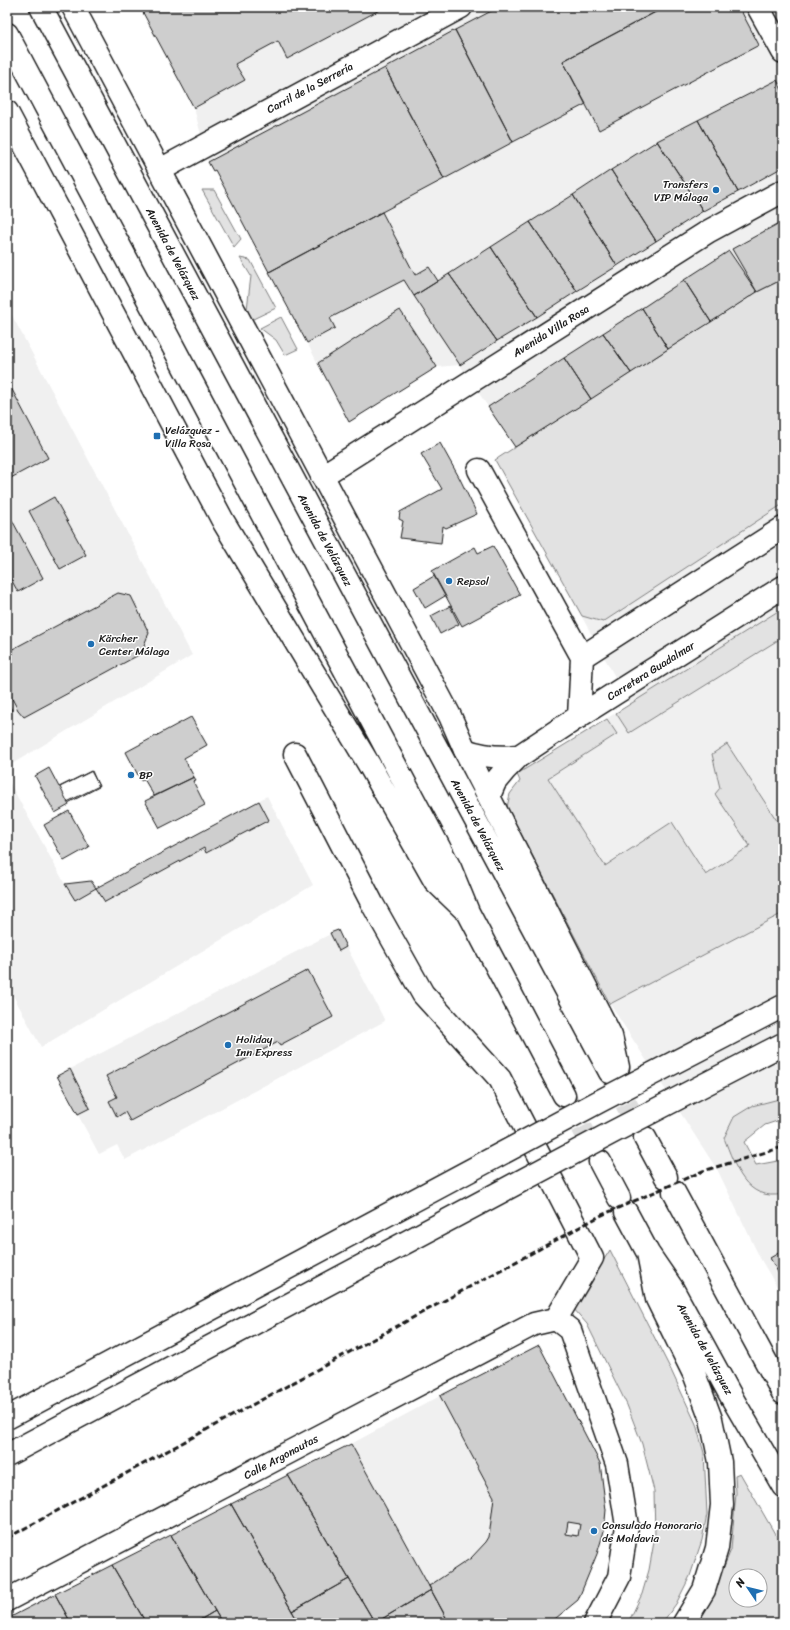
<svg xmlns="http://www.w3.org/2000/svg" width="790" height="1630" font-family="Sriracha,sans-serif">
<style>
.built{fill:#f0f0f0}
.green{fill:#e2e2e2;stroke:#7f7f7f;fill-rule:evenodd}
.building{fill:#cecece;stroke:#1c1c1c;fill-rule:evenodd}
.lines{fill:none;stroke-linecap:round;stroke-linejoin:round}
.highway-tunnel{stroke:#ddd;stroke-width:22;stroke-dasharray:22 11;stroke-linecap:butt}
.minor-casing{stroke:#1c1c1c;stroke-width:25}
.highway-casing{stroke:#1c1c1c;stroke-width:25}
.minor{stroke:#fff;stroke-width:22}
.highway{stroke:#fff;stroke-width:22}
.rail{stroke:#1c1c1c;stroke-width:3;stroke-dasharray:6 3;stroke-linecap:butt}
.highway-bridge-casing{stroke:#1c1c1c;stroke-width:25;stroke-linecap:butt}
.highway-bridge{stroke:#fff;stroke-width:22}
.poi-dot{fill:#1f6fb2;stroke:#fff;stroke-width:1.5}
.labels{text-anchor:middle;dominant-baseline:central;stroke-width:3;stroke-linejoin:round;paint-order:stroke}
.street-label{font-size:11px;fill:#1c1c1c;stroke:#fff}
.poi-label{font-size:11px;fill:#1c1c1c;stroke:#fff;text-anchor:start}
</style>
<rect width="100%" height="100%" fill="#fff"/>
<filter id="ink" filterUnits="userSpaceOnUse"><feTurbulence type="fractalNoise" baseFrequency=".025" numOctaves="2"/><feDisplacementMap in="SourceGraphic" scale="8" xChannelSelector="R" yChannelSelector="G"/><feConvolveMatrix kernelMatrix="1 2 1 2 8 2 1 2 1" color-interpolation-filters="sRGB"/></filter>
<g filter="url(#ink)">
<path class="built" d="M 140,7 L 783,7 L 783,1098 L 752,1106 L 724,1138 L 772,1196 L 783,1194 L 783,1297 L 760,1258 L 718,1171 L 610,1004 L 507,807 L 510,794 L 520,781 L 517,774 L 630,704 L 495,460 L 515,447 L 460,365 L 437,367 L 349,422 L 215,170 L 213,171 L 208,162 L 194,108 Z
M 7,306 L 192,655 L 7,767 Z
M 7,778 L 65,884 L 91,881 L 96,888 L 267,796 L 313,885 L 41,1047 L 7,984 Z
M 338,930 L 385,1021 L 125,1160 L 117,1145 L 99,1154 L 57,1076 Z
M 539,1345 L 600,1463 L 606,1510 L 604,1531 L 597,1554 L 578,1600 L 550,1623 L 7,1623 L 7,1618 L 351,1444 L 440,1396 Z"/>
<path class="green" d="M 202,190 L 214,190 L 241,239 L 234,247 Z
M 240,258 L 250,260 L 276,308 L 251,320 L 247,309 L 251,276 Z
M 783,279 L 783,504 L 603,622 L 582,616 L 495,460 L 757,292 Z
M 281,317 L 298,349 L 285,355 L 276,340 L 260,328 Z
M 783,608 L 783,637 L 629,733 L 616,713 Z
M 607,719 L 617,734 L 548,778 L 605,866 L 672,822 L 706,875 L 750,846 L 715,794 L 720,788 L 712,754 L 727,744 L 783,830 L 783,913 L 610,1004 L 507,807 L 510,794 L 520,781 L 517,774 Z
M 783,1098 L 783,1119 L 765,1125 L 744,1142 L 756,1165 L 783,1160 L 783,1194 C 746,1202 735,1166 724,1138 L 734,1117 L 752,1106 Z
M 610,1250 L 671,1370 L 696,1424 L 704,1453 L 707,1514 L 702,1540 L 690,1576 L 676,1604 L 662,1623 L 628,1623 L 642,1594 L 649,1570 L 655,1536 L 654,1491 L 642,1444 L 627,1405 L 587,1324 L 573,1308 Z
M 740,1473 L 783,1548 L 783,1623 L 696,1623 L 705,1611 L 731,1550 L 736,1493 L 735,1475 ZM 736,1576 L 760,1576 L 760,1600 L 736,1600 Z"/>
<path class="building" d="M 140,7 L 385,7 L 287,59 L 278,41 L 235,64 L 245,80 L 194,108 Z
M 499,7 L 665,7 L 563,61 L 586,104 L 513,142 L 455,30 Z
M 665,7 L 739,7 L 759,45 L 599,130 L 563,61 Z
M 455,30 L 513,142 L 444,179 L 385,68 Z
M 385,68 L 444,179 L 269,272 L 215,170 L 213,171 L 208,162 Z
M 777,80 L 783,92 L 783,167 L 738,192 L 698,120 Z
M 698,120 L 738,192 L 703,211 L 657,141 Z
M 657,141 L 703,211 L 656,241 L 611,170 Z
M 611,170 L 656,241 L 617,266 L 573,195 Z
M 573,195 L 617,266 L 577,291 L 530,222 Z
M 382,212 L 415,275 L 429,267 L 438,281 L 414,296 L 404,280 L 330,318 L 335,328 L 307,343 L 269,272 Z
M 783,221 L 783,279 L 757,292 L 732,249 Z
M 530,222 L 577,291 L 537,317 L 491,247 Z
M 491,247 L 537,317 L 497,341 L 449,274 Z
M 729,251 L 757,292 L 711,322 L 684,280 Z
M 449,274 L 497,341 L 460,365 L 414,296 Z
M 684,280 L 711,322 L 668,349 L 642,308 Z
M 642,308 L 668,349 L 631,373 L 603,333 Z
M 400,310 L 437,367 L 349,422 L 318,363 Z
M 603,333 L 631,373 L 591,399 L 564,358 Z
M 564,358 L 591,399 L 515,447 L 488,407 Z
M 7,380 L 48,458 L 7,480 Z
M 440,443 L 460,479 L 477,514 L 446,528 L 443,526 L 441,543 L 400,538 L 403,521 L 399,519 L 400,512 L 442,489 L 421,454 Z
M 54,497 L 86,555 L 60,569 L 29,511 Z
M 12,520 L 43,578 L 18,592 L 7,572 L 7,523 Z
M 493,546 L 520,595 L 462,626 L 432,571 L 475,547 L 478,553 Z
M 434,576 L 445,596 L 425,608 L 414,588 Z
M 118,593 L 131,596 L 149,633 L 144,645 L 146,651 L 24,717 L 18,710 L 7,689 L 7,652 Z
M 450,606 L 459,624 L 440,634 L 431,616 Z
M 7,702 L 12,710 L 7,713 Z
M 191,717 L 207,745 L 184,758 L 194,777 L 154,796 L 144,779 L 141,781 L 126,752 Z
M 49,768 L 59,787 L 91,771 L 99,786 L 67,802 L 69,805 L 55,813 L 35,776 Z
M 92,771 L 99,787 L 68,803 L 60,787 Z
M 194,777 L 196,780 L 193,781 L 205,805 L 160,828 L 145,801 Z
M 259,801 L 269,820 L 206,853 L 204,848 L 105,902 L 96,888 Z
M 69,811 L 89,847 L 64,861 L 44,825 Z
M 91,881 L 96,888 L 75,900 L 65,884 Z
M 338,930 L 346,947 L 339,951 L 330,933 Z
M 308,970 L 333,1017 L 280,1045 L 278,1042 L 130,1121 L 125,1112 L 117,1117 L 109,1101 L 117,1097 L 106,1076 Z
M 70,1069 L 90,1108 L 78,1114 L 57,1076 Z
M 782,1251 L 783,1252 L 783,1281 L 770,1258 Z
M 539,1345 L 600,1463 L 606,1510 L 604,1531 L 597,1554 L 578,1600 L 550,1623 L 449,1623 L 429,1586 L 471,1558 L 486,1542 L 489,1537 L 494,1497 L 440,1396 ZM 568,1522 L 580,1524 L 578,1536 L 566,1534 Z
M 351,1444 L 431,1590 L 375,1623 L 288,1475 Z
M 288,1475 L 349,1579 L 292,1611 L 231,1504 Z
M 231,1504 L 292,1611 L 299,1623 L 222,1623 L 171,1535 Z
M 171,1535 L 215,1611 L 195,1623 L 146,1623 L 112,1565 Z
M 112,1565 L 146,1623 L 71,1623 L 55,1594 Z
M 349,1579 L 375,1623 L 299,1623 L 292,1611 Z
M 431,1590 L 449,1623 L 375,1623 Z
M 55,1594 L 71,1623 L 7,1623 L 7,1619 Z
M 215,1611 L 222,1623 L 195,1623 Z"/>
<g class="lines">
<path class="highway-tunnel" d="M 610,1074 L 644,1137
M 566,1098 L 599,1161"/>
<defs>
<path id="minor" d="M 758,7 L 783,52
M 160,170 L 461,7
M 479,470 L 582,657
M 322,476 L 709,231 L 783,191
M 579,717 L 582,657 L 783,528
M 465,750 C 484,757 500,758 519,756
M 295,754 L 373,905 L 423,994 L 500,1079 L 592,1258 L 556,1319
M 489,796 L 495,782 L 505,770 L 519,756 L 581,715 L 783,587
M 556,1319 L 570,1330 L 617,1464 L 627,1526 L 619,1577 L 595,1623
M 7,1600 L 534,1324 L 556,1319"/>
<path id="highway" d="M 41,7 L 610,1072
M 73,7 L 450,716 L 465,750 L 611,1036 L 618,1067
M 7,34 L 450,868 L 468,912 L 564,1095
M 7,112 L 223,521 L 371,768 L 435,881 L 463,908
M 645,1138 L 666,1177
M 600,1162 L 619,1198
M 674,1192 L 783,1393
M 626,1212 L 648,1253 L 672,1288 L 732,1398 L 783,1486
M 648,1253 L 657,1299 L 695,1376 L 711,1419 L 720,1462 L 722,1505 L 717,1548 L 704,1590 L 684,1623"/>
</defs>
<use href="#minor" class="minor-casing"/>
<use href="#highway" class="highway-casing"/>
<use href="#minor" class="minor"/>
<use href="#highway" class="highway"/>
<path class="rail" d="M 7,1538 L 602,1215 L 703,1171 L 783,1147"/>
<defs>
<path id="highway-bridge" d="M 7,1418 L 600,1101 L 783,1006
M 7,1455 L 613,1132 L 783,1044"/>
</defs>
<use href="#highway-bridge" class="highway-bridge-casing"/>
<use href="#highway-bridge" class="highway-bridge"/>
</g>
</g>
<g class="poi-dot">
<circle cx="716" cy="190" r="4"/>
<rect x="153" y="432" width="8" height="8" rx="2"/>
<circle cx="449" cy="581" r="4"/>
<circle cx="91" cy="644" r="4"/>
<circle cx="131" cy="775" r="4"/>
<circle cx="228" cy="1045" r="4"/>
<circle cx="594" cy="1531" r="4"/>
</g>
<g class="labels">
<g class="street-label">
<text transform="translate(310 88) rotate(-28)">Carril de la Serrería</text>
<text transform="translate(173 254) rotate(62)">Avenida de Velázquez</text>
<text transform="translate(551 331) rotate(-32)">Avenida Villa Rosa</text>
<text transform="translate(325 540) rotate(62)">Avenida de Velázquez</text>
<text transform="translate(651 671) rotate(-32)">Carretera Guadalmar</text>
<text transform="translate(478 825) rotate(62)">Avenida de Velázquez</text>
<text transform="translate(705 1349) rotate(61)">Avenida de Velázquez</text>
<text transform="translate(281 1457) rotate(-28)">Calle Argonautas</text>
</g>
<g class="poi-label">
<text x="708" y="184" text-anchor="end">Transfers<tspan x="708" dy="13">VIP Málaga</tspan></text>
<text x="165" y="430">Velázquez -<tspan x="165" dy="13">Villa Rosa</tspan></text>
<text x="457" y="581">Repsol</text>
<text x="99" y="638">Kärcher<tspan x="99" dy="13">Center Málaga</tspan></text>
<text x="139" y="775">BP</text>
<text x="236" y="1039">Holiday<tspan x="236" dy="13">Inn Express</tspan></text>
<text x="602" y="1525">Consulado Honorario<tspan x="602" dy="13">de Moldavia</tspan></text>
</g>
</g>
<rect width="790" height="1630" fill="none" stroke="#fff" stroke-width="24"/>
<rect x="12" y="12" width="766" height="1606" fill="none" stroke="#1c1c1c" stroke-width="1.5" filter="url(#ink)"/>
<g transform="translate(748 1588) rotate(305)"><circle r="19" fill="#ffffff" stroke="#a4a4a4"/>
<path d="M0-3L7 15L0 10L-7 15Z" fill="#1f6fb2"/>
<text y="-6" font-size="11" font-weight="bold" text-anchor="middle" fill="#1c1c1c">N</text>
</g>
</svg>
